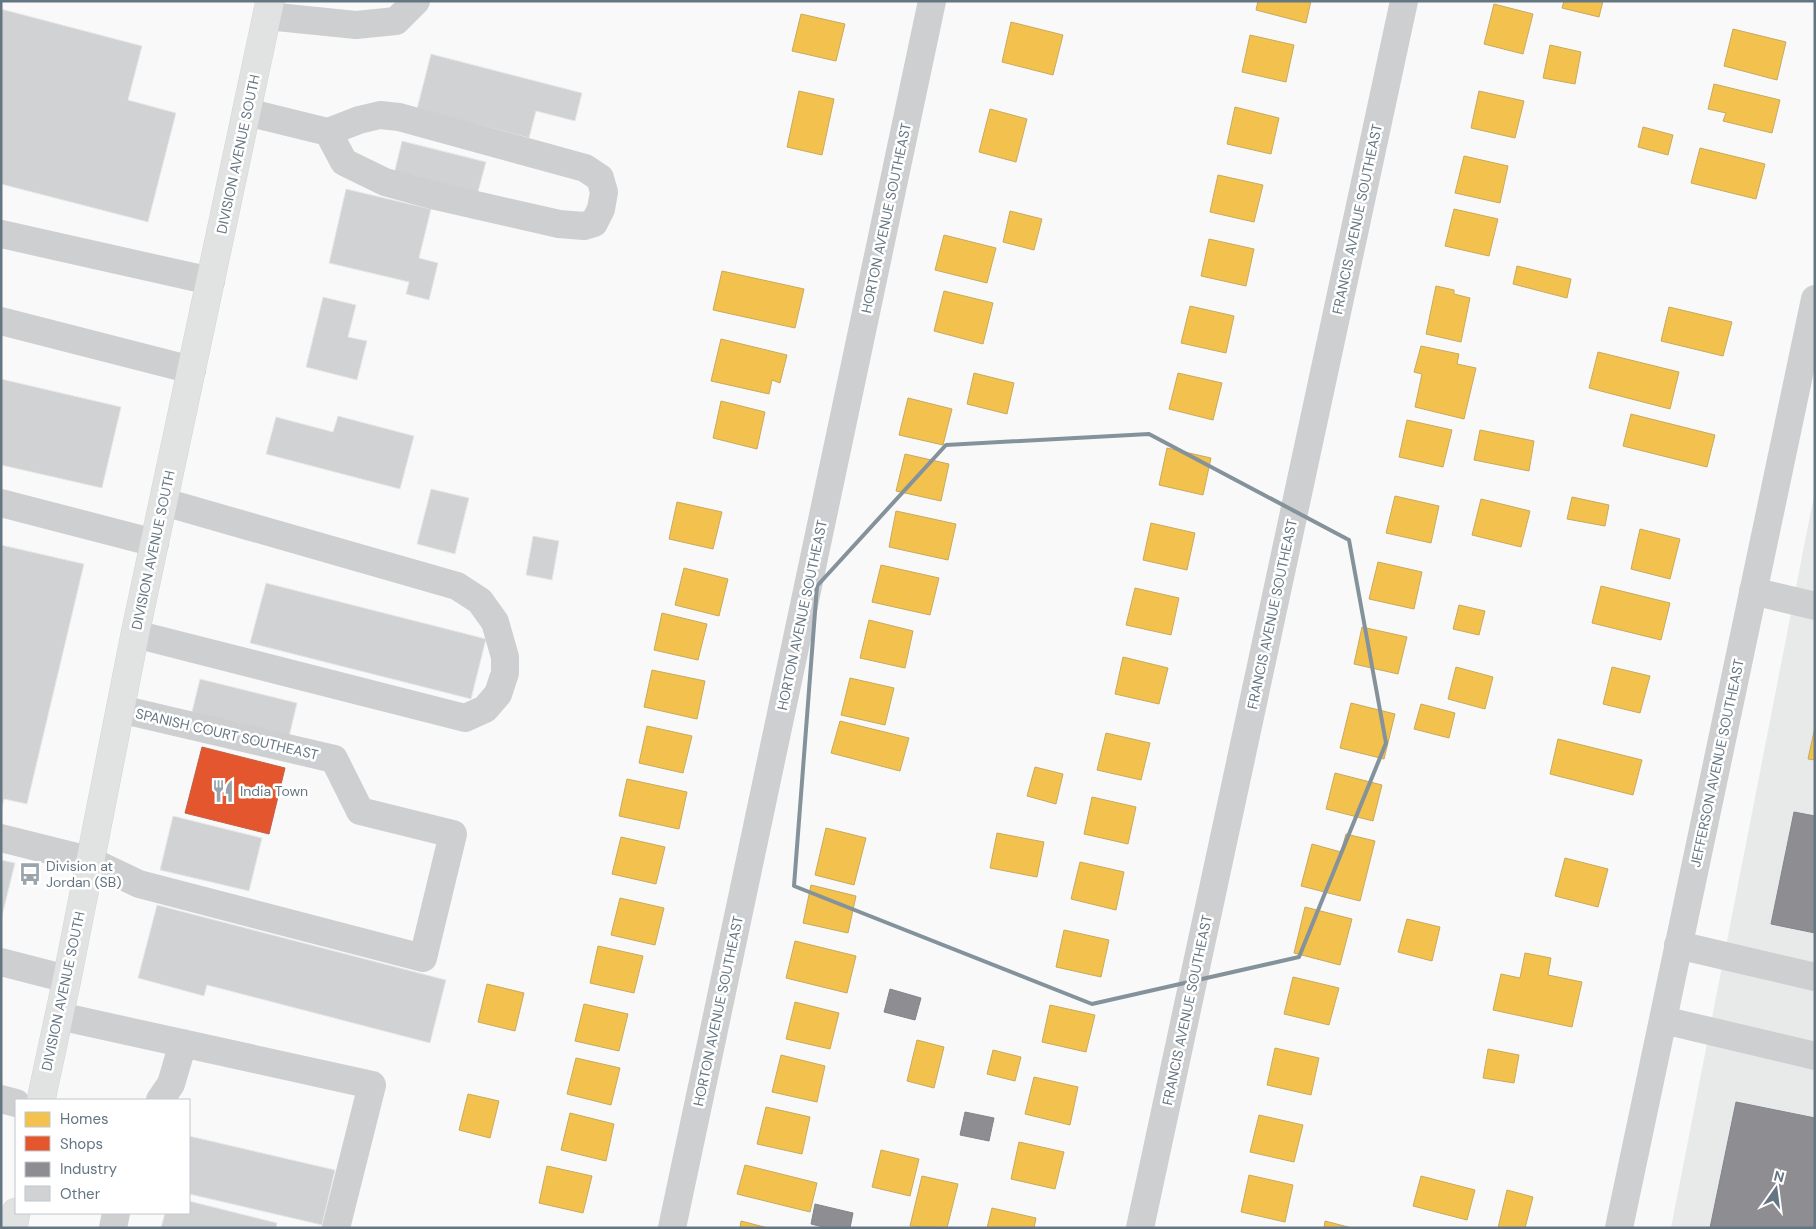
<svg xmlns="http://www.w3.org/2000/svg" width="1816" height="1229" font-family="'DM Sans',sans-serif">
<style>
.built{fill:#e8e9e9}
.homes{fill:#f2c14e;stroke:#c8aa5e}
.shops{fill:#e4572e;stroke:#be6048}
.industry{fill:#8d8d92;stroke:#81868e}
.building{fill:#d0d2d3;stroke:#e8e8e8}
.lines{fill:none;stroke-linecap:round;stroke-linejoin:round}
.major-casing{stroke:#d5d6d7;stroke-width:29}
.minor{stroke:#cecfd0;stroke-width:28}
.major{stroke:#e1e2e2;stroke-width:28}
.marked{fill:none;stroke:#84929c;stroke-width:4;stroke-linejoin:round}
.labels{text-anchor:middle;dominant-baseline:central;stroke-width:5;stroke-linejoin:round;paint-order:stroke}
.street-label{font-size:14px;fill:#657683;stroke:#fff}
.poi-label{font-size:14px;fill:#657683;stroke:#fff;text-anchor:start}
</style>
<rect width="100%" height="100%" fill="#f9f9f9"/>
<path class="built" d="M 1815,490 L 1815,1228 L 1671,1228 Z"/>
<path class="homes" d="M 1258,1 L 1311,1 L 1306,23 L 1256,10 Z
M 1564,1 L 1603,1 L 1599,17 L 1562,8 Z
M 1494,4 L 1533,14 L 1523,54 L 1484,44 Z
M 801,14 L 845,24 L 836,61 L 792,51 Z
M 1011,22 L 1063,35 L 1053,75 L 1002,62 Z
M 1733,29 L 1786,42 L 1777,80 L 1724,66 Z
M 1250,35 L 1294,45 L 1286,82 L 1242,72 Z
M 1550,45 L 1581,52 L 1575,84 L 1543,78 Z
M 1714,84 L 1780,100 L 1772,133 L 1723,121 L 1726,113 L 1708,109 Z
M 799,91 L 834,99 L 822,155 L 787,147 Z
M 1479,91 L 1524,101 L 1515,138 L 1471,128 Z
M 1235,107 L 1279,118 L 1271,154 L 1227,144 Z
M 990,109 L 1027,119 L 1016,162 L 979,152 Z
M 1643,127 L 1673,135 L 1668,155 L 1638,147 Z
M 1700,148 L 1765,164 L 1756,199 L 1691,183 Z
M 1464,156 L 1508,166 L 1500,203 L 1455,193 Z
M 1218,175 L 1263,185 L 1254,222 L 1210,212 Z
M 1454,209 L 1498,219 L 1489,256 L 1445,246 Z
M 1010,211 L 1042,219 L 1034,250 L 1003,242 Z
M 944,235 L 996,248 L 987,283 L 935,270 Z
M 1209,239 L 1254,249 L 1246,286 L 1201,276 Z
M 1517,266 L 1571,279 L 1567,298 L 1513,284 Z
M 722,271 L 804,289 L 795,328 L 713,310 Z
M 1436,286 L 1454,290 L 1454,294 L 1470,298 L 1461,342 L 1426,334 Z
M 944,291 L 993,303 L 983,344 L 934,331 Z
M 1190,306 L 1234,316 L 1226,353 L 1181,343 Z
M 1669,307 L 1732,322 L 1723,356 L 1661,341 Z
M 721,339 L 787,355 L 780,383 L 772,380 L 769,394 L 711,381 Z
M 1421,346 L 1459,354 L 1457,364 L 1476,368 L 1464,419 L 1415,407 L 1422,374 L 1414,372 Z
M 1598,352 L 1679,372 L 1670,409 L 1589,388 Z
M 974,373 L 1014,383 L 1007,414 L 967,404 Z
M 1178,373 L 1222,383 L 1213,420 L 1169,409 Z
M 908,398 L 952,409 L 943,445 L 899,435 Z
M 721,401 L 765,412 L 757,449 L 713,438 Z
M 1631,414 L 1715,435 L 1707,467 L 1623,446 Z
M 1407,420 L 1452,430 L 1443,467 L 1399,457 Z
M 1480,430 L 1534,441 L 1529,471 L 1474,460 Z
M 1167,448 L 1211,458 L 1203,495 L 1159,485 Z
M 905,454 L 949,464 L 941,501 L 896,491 Z
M 1395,496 L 1439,506 L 1431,543 L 1386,533 Z
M 1572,497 L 1609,505 L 1605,526 L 1567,519 Z
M 1481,499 L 1530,511 L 1521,547 L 1472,535 Z
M 677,502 L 722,512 L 713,549 L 669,539 Z
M 896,511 L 956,524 L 948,560 L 889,547 Z
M 1151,523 L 1195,533 L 1187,570 L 1143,560 Z
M 1640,529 L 1680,539 L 1670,579 L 1631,569 Z
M 1378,562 L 1422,572 L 1414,609 L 1369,599 Z
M 881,565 L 939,578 L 930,615 L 872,602 Z
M 684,568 L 728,579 L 719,616 L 675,605 Z
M 1601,586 L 1670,603 L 1661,640 L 1592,623 Z
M 1135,588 L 1179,598 L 1171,635 L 1126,625 Z
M 1459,605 L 1485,611 L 1479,635 L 1453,629 Z
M 662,613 L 707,624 L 698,660 L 654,650 Z
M 869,620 L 913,631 L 905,668 L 860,658 Z
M 1362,627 L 1407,637 L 1398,674 L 1354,664 Z
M 1123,657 L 1168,668 L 1159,704 L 1115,694 Z
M 1456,667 L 1493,677 L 1485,709 L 1448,699 Z
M 1612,667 L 1650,676 L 1640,713 L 1603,704 Z
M 652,670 L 705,681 L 697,719 L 644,707 Z
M 850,678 L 894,688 L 885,725 L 841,715 Z
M 1351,703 L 1395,714 L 1384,759 L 1340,748 Z
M 1421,704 L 1455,713 L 1449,738 L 1414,729 Z
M 840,721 L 909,738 L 900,771 L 831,753 Z
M 647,726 L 692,736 L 683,773 L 639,763 Z
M 1815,727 L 1815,760 L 1808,759 Z
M 1106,733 L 1150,743 L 1141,780 L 1097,770 Z
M 1558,739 L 1642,760 L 1633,795 L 1550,774 Z
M 1035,767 L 1063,774 L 1056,804 L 1027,796 Z
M 1335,773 L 1382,785 L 1373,821 L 1326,809 Z
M 627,779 L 687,792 L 679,829 L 619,816 Z
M 1092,797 L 1136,807 L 1128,844 L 1084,834 Z
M 826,828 L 866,838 L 854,885 L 815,875 Z
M 997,833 L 1044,842 L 1037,877 L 990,868 Z
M 1346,834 L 1375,841 L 1360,901 L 1301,886 L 1312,844 L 1341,852 Z
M 621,837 L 665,847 L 656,884 L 612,874 Z
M 1565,858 L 1608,869 L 1598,907 L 1555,896 Z
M 1080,862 L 1124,872 L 1116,910 L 1071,899 Z
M 811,885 L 856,896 L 848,933 L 803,923 Z
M 620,898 L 664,908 L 655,945 L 611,935 Z
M 1305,907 L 1352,919 L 1340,965 L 1294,953 Z
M 1407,919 L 1440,927 L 1432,961 L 1398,952 Z
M 1064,930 L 1109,940 L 1101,977 L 1056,967 Z
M 795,941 L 856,956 L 847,993 L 786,978 Z
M 598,946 L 643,956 L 634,993 L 590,983 Z
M 1525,953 L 1551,958 L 1548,975 L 1582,982 L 1572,1027 L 1493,1010 L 1501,974 L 1520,978 Z
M 1293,977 L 1339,988 L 1329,1025 L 1284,1014 Z
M 487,984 L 524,993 L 515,1031 L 478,1022 Z
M 795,1002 L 839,1013 L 830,1049 L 786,1039 Z
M 584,1004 L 628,1014 L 619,1051 L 575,1041 Z
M 1050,1005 L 1095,1015 L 1086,1052 L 1042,1042 Z
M 917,1040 L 944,1047 L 934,1088 L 907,1081 Z
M 1275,1048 L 1319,1058 L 1311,1095 L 1267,1085 Z
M 1488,1049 L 1519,1055 L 1514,1083 L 1483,1078 Z
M 993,1050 L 1021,1057 L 1015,1081 L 987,1074 Z
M 781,1055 L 825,1066 L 817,1102 L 772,1092 Z
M 576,1058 L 620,1068 L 611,1105 L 567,1094 Z
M 1034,1077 L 1078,1087 L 1070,1125 L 1025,1114 Z
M 468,1094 L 499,1101 L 490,1138 L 459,1130 Z
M 766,1107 L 810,1117 L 802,1154 L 757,1144 Z
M 570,1113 L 614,1124 L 606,1161 L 561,1150 Z
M 1259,1115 L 1303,1125 L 1294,1162 L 1250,1152 Z
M 1019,1142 L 1064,1152 L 1055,1189 L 1011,1179 Z
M 881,1150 L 919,1159 L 910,1196 L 872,1187 Z
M 745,1165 L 817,1183 L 810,1212 L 737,1194 Z
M 547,1166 L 592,1176 L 583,1213 L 539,1203 Z
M 1249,1175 L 1293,1185 L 1285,1222 L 1241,1212 Z
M 922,1176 L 958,1184 L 947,1228 L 910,1226 Z
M 1421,1176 L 1475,1190 L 1467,1220 L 1413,1206 Z
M 1507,1190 L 1533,1197 L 1525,1228 L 1498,1228 Z
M 992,1208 L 1036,1218 L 1034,1228 L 987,1228 Z
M 741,1221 L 768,1228 L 740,1228 Z
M 1325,1221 L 1352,1228 L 1324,1228 Z"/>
<path class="shops" d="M 202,747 L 285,768 L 269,834 L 185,813 Z"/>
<path class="industry" d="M 1794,812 L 1815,816 L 1815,933 L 1771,924 Z
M 890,989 L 921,998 L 915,1020 L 884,1012 Z
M 1736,1102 L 1815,1118 L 1815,1228 L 1710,1228 Z
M 965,1112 L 994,1118 L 989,1141 L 960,1135 Z
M 815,1204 L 853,1213 L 850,1228 L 827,1228 L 811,1224 Z"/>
<path class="building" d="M 1,9 L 142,46 L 128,100 L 176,113 L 148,222 L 1,184 Z
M 431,54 L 582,93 L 575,121 L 536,111 L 529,138 L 417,109 Z
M 402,141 L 486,162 L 476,199 L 393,178 Z
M 346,189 L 431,209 L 419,258 L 438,263 L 429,300 L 406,294 L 409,282 L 329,263 Z
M 323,297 L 356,305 L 348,337 L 367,341 L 357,380 L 306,367 Z
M 1,379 L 121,407 L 102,488 L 1,465 Z
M 338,416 L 414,436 L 400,489 L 266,454 L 276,417 L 333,432 Z
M 431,489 L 469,498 L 455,554 L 417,544 Z
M 533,536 L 559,541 L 552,580 L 526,575 Z
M 1,545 L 84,564 L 27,804 L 4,799 L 1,812 Z
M 266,583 L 486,639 L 471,699 L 250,643 Z
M 200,679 L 297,703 L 288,741 L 191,716 Z
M 173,816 L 262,838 L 249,891 L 160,870 Z
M 1,860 L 15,863 L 1,920 Z
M 157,905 L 446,980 L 430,1043 L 207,985 L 204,996 L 138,978 Z
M 189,1136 L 335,1170 L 322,1225 L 189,1194 Z
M 189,1201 L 277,1223 L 276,1228 L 161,1228 L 165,1213 L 189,1213 Z"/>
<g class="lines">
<defs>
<path id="major" d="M 41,1100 L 67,979 L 135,634 L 270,1
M 13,1228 L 16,1212"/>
</defs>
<use href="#major" class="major-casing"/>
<path class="minor" d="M 267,16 L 356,25 L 396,21 L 416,1
M 246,112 L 328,132 L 359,120 L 380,115 L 399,117 L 585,168 L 600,178 L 604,192 L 601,209 L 594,223 L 584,226 L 559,224 L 432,195 L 385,182 L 344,162 L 328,132
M 1,234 L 211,281
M 1,321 L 192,370
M 1,503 L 155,543
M 1753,591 L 1815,606
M 135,634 L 465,718 L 485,709 L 498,694 L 505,673 L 505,657 L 495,622 L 480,601 L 457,586 L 164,502
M 1,838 L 89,860 L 139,884 L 423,958 L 453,834 L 360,811 L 334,759 L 120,709
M 1678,945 L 1815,977
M 1,962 L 67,979
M 59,1016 L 372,1085 L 336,1228
M 1663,1020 L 1815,1056
M 1,1099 L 16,1103
M 160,1100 L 171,1084 L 183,1043
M 113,1228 L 116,1213
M 672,1228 L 932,1
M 1140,1228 L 1404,1
M 1619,1228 L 1815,299"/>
<use href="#major" class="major"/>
</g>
<path class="marked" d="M 1149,434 L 1349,540 L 1386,743 L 1299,957 L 1092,1004 L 794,886 L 817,586 L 946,445 Z"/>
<defs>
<symbol id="restaurant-bare" viewBox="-9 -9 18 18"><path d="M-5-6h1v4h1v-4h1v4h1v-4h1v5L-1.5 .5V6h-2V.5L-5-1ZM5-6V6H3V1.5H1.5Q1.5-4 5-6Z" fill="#99a4ac" stroke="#fff" stroke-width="2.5" paint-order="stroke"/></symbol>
<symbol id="bus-bare" viewBox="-9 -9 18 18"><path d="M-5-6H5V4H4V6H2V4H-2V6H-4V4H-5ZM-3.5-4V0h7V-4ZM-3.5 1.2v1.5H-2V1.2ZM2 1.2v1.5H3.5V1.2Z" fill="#99a4ac" stroke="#fff" stroke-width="2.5" paint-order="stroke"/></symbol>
</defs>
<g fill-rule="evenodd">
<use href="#restaurant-bare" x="207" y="775" width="32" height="32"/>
<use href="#bus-bare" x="14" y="858" width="32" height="32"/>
</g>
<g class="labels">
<g class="street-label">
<text transform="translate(238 154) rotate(-78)">DIVISION AVENUE SOUTH</text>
<text transform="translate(886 218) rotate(-78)">HORTON AVENUE SOUTHEAST</text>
<text transform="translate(1357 219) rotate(-78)">FRANCIS AVENUE SOUTHEAST</text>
<text transform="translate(153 550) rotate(-78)">DIVISION AVENUE SOUTH</text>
<text transform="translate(1272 614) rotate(-78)">FRANCIS AVENUE SOUTHEAST</text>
<text transform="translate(802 615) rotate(-78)">HORTON AVENUE SOUTHEAST</text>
<text transform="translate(227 734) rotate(13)">SPANISH COURT SOUTHEAST</text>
<text transform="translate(1717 763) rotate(-78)">JEFFERSON AVENUE SOUTHEAST</text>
<text transform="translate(63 991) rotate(-78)">DIVISION AVENUE SOUTH</text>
<text transform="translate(1187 1010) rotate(-78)">FRANCIS AVENUE SOUTHEAST</text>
<text transform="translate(718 1011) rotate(-78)">HORTON AVENUE SOUTHEAST</text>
</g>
<g class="poi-label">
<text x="240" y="791">India Town</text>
<text x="46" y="866">Division at<tspan x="46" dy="16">Jordan (SB)</tspan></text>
</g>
</g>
<rect width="1816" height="1229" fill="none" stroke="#657683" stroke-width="5"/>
<rect x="15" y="1099" width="175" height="115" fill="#ffffff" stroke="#c1c8cd"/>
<rect x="25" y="1112" width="25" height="15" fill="#f2c14e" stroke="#c1c8cd"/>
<text x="60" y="1124" font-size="15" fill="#657683">Homes</text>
<rect x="25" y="1136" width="25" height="15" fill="#e4572e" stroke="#c1c8cd"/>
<text x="60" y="1149" font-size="15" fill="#657683">Shops</text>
<rect x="25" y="1162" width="25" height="15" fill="#8d8d92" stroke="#c1c8cd"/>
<text x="60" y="1174" font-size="15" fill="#657683">Industry</text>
<rect x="25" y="1186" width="25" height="15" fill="#d0d2d3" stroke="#c1c8cd"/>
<text x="60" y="1199" font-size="15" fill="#657683">Other</text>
<g transform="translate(1776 1189) rotate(14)" stroke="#ffffff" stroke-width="4" paint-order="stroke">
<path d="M0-4L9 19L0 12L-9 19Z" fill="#657683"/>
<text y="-8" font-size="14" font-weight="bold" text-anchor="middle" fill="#657683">N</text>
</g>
</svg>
